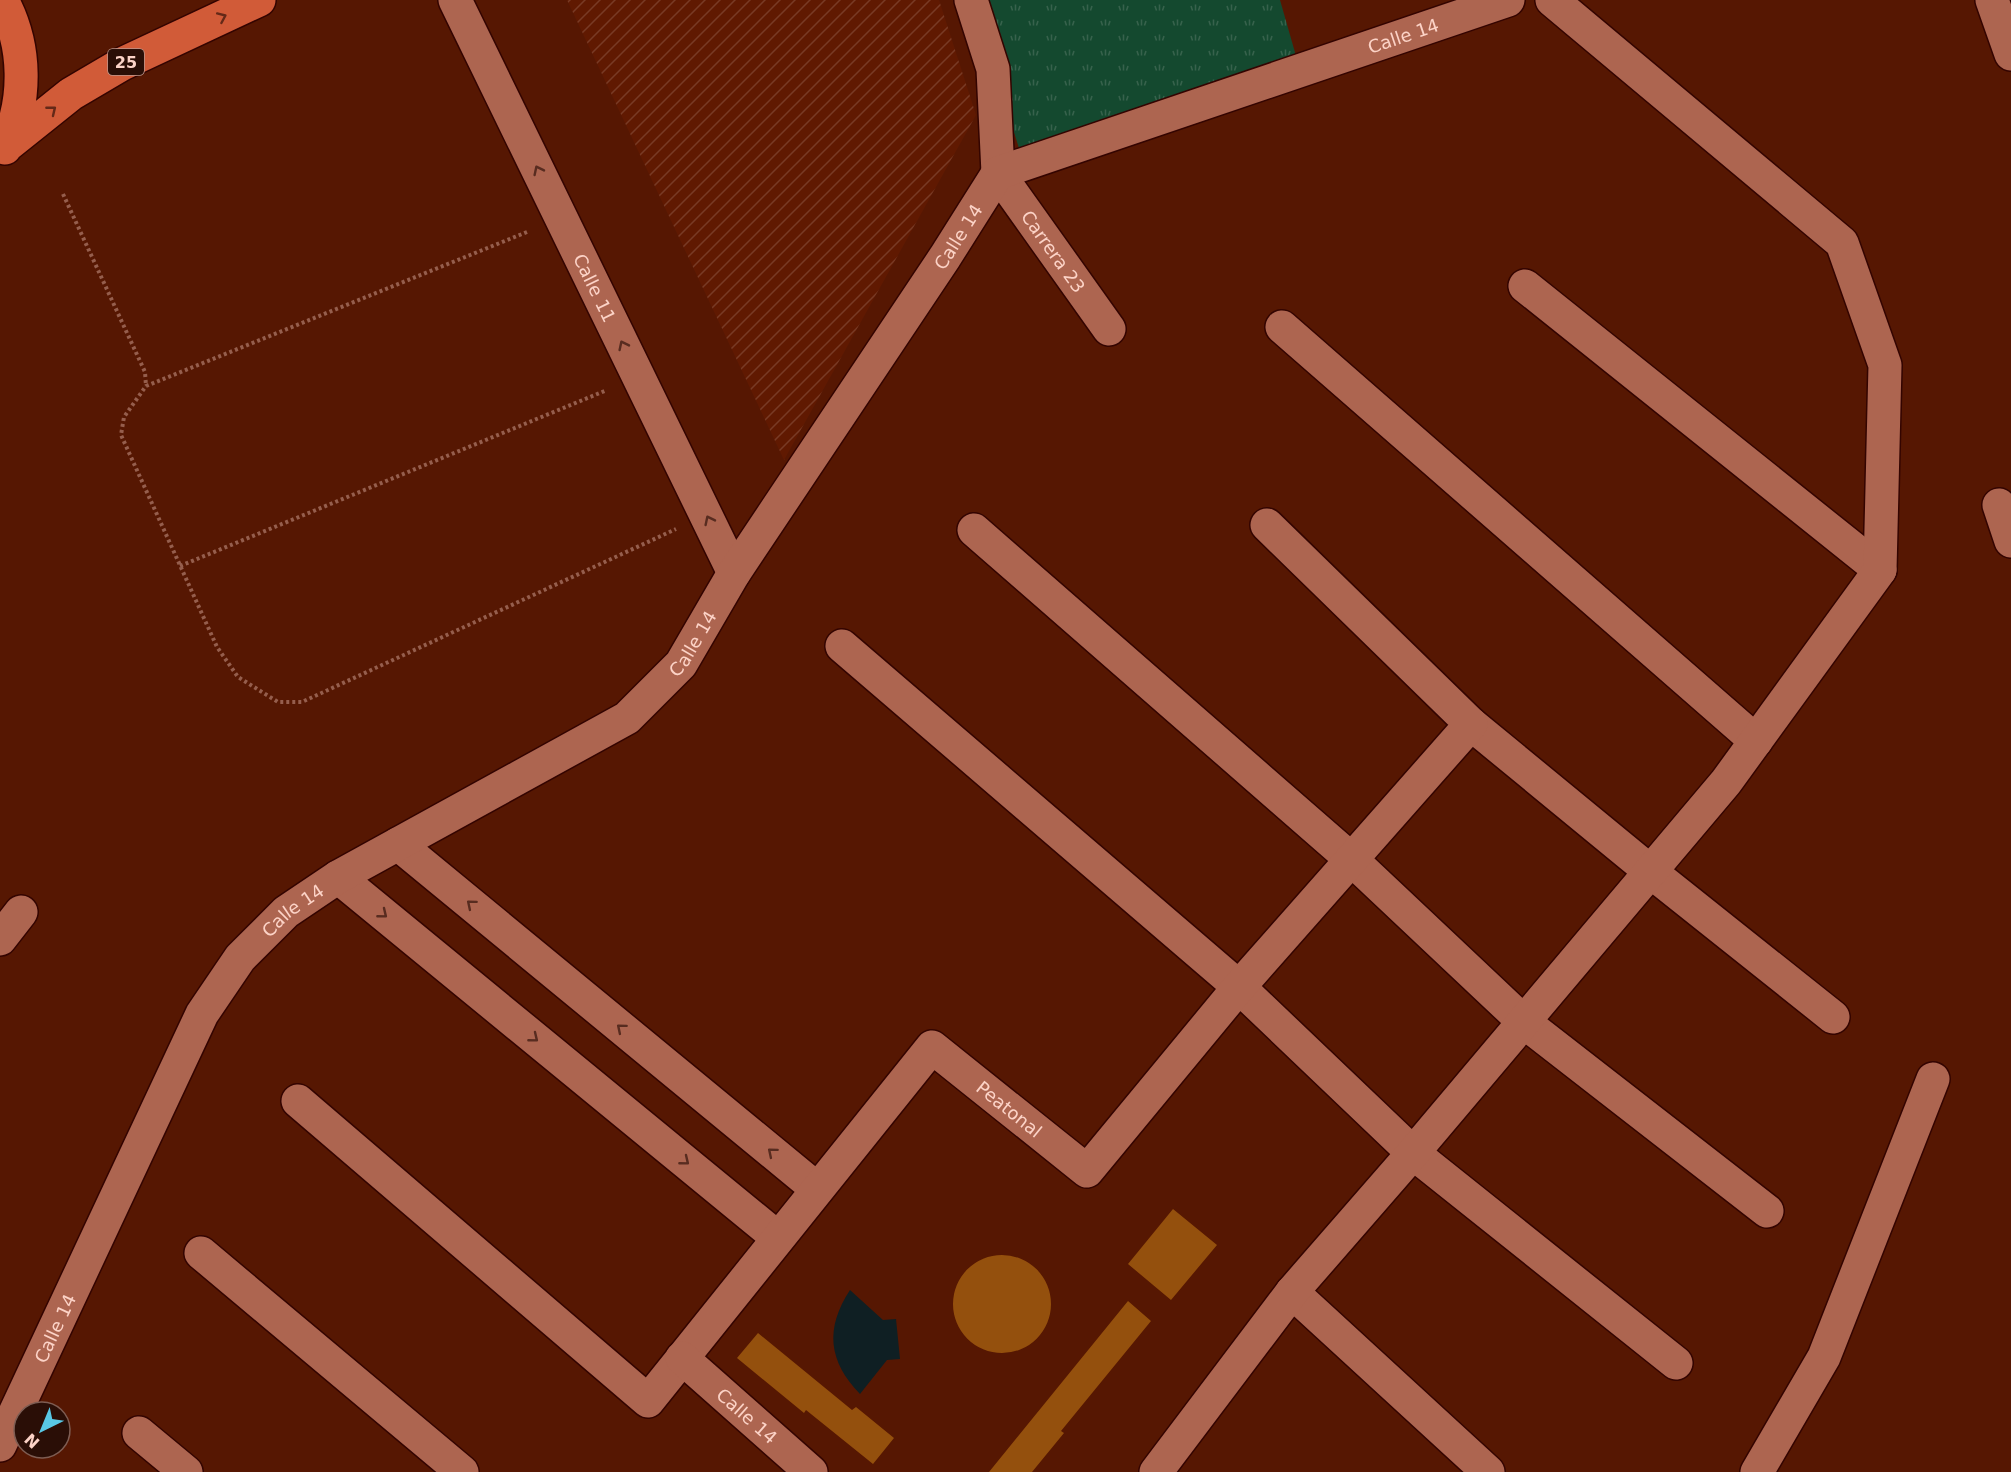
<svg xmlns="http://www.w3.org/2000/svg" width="2011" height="1472" font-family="'DejaVu Sans',sans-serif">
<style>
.industrial{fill:url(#industrial-furrows)}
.grass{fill:url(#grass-tufts)}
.water{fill:#0f1f23}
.building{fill:#94500d}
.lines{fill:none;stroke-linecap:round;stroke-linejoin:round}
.minor-casing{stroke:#330400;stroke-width:36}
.highway-casing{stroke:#330400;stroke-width:36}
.path{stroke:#955e4d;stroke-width:4;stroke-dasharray:3 3;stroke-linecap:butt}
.minor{stroke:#ad6550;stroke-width:33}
.highway{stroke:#d15b38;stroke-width:33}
.oneway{stroke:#642918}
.oneway2{stroke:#582c20}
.labels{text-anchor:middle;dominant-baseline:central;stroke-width:5;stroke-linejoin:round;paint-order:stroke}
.shield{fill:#2a0e06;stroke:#bd988d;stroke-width:1.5}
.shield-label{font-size:16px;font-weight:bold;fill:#fcd3c7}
.street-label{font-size:18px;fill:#fcd3c7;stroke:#2a0e06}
</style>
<defs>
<pattern id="industrial-furrows" width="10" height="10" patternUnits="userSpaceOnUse" patternTransform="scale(1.5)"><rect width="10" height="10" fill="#601901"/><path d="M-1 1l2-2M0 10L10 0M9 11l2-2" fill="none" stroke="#783a25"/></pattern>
<pattern id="grass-tufts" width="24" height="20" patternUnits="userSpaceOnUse" patternTransform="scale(1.5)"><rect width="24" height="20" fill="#14492f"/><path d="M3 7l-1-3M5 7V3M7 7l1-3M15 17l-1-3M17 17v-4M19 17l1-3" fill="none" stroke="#37624c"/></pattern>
</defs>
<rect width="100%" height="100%" fill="#561702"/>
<path class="industrial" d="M 567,0 L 939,0 L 976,115 L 784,460 Z"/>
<path class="grass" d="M 972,0 L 1280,0 L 1300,70 L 1024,164 Z"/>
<path class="water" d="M 850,1290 L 883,1320 L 896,1319 L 900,1359 L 887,1360 L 860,1394 C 828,1361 825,1328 850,1290 Z"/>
<path class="building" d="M 1173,1209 L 1217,1245 L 1171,1300 L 1128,1264 Z
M953 1304a49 49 0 1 1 98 0a49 49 0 1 1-98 0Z
M 1128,1301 L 1151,1321 L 1061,1431 L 1064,1433 L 1032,1472 L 989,1472 Z
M 758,1333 L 852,1410 L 856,1407 L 894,1438 L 873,1464 L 806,1410 L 804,1413 L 737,1358 Z"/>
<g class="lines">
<defs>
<g id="minor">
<path id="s1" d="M 455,0 L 734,573"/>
<path d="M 971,0 L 993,69 L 998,173"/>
<path d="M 1992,0 L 2011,54"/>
<path id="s2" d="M 998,173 L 1109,329"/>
<path d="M 1525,286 L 1880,570"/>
<path d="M 1282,327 L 1756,741"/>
<path d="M 1999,505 L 2011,541"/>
<path d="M 974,530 L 1351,859 L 1524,1022 L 1767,1211"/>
<path d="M 842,646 L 1239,987 L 1413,1153 L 1676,1363"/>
<path d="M 1471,724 L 1651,872 L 1833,1017"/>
<path d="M 398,844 L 817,1189"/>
<path d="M 338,877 L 778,1238"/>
<path d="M 0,939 L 21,912"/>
<path id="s3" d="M 298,1101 L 648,1401 L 932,1047 L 1087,1171 L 1239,987 L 1471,724 L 1267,525"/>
<path d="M 201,1253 L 462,1472"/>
<path d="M 1292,1292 L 1488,1472"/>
<path id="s4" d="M 682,1358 L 811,1472"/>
<path d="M 139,1433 L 186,1472"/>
<path id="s5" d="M 0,1445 L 202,1014 L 240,958 L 286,912 L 338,877 L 627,718 L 681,664 L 734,573 L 945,257 L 998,173 L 1508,0"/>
<path d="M 1156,1472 L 1292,1292 L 1413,1153 L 1726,782 L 1880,570 L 1885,365 L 1842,243 L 1552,0"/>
<path d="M 1757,1472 L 1824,1357 L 1933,1079"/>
</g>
<path id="highway" d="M 2,0 C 27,46 27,101 5,148
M 6,146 L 71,94 L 122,64 L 259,0"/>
</defs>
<use href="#minor" class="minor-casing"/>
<use href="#highway" class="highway-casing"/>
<path class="path" d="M 63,194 L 145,372 L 146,386
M 527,232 L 146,386 L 124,417 L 121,435 L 217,647 L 238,677 L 278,702 L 302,702 L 676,529
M 180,566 L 607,390"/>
<use href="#minor" class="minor"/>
<use href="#highway" class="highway"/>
</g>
<defs><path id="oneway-chevron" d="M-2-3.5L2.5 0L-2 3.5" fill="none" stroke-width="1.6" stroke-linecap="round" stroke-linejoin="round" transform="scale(1.5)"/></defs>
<g class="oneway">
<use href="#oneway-chevron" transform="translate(222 17) rotate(-24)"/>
<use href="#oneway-chevron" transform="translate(52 110) rotate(-39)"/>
</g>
<g class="oneway2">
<use href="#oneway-chevron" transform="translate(538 170) rotate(-116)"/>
<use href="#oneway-chevron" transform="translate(623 345) rotate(-116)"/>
<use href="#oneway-chevron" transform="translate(709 520) rotate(-116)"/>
<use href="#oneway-chevron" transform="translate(471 904) rotate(-140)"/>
<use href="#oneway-chevron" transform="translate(383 914) rotate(39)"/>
<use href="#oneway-chevron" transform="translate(621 1028) rotate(-140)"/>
<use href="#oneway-chevron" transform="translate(534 1038) rotate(39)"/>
<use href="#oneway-chevron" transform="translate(772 1152) rotate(-140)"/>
<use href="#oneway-chevron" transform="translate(685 1161) rotate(39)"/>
</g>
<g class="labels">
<rect class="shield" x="108" y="49" width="36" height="26" rx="4.5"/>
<g class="shield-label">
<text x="126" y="62">25</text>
</g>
<g class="street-label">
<text stroke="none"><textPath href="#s5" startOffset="2090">Calle 14</textPath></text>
<text stroke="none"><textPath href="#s5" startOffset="1587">Calle 14</textPath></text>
<text stroke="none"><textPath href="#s2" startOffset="96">Carrera 23</textPath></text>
<text stroke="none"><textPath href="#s1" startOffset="320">Calle 11</textPath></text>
<text stroke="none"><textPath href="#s5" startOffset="1101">Calle 14</textPath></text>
<text stroke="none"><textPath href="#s5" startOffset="615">Calle 14</textPath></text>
<text stroke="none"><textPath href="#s3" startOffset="1014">Peatonal</textPath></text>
<text stroke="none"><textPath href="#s5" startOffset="129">Calle 14</textPath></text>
<text stroke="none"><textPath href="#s4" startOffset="87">Calle 14</textPath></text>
</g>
</g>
<g transform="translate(42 1430) rotate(223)"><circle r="28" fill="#2a0e06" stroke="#7e5d53" stroke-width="1.5"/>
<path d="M0-4.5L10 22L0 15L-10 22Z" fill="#59c8e5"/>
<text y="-9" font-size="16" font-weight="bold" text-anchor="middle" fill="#fcd3c7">N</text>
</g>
</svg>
